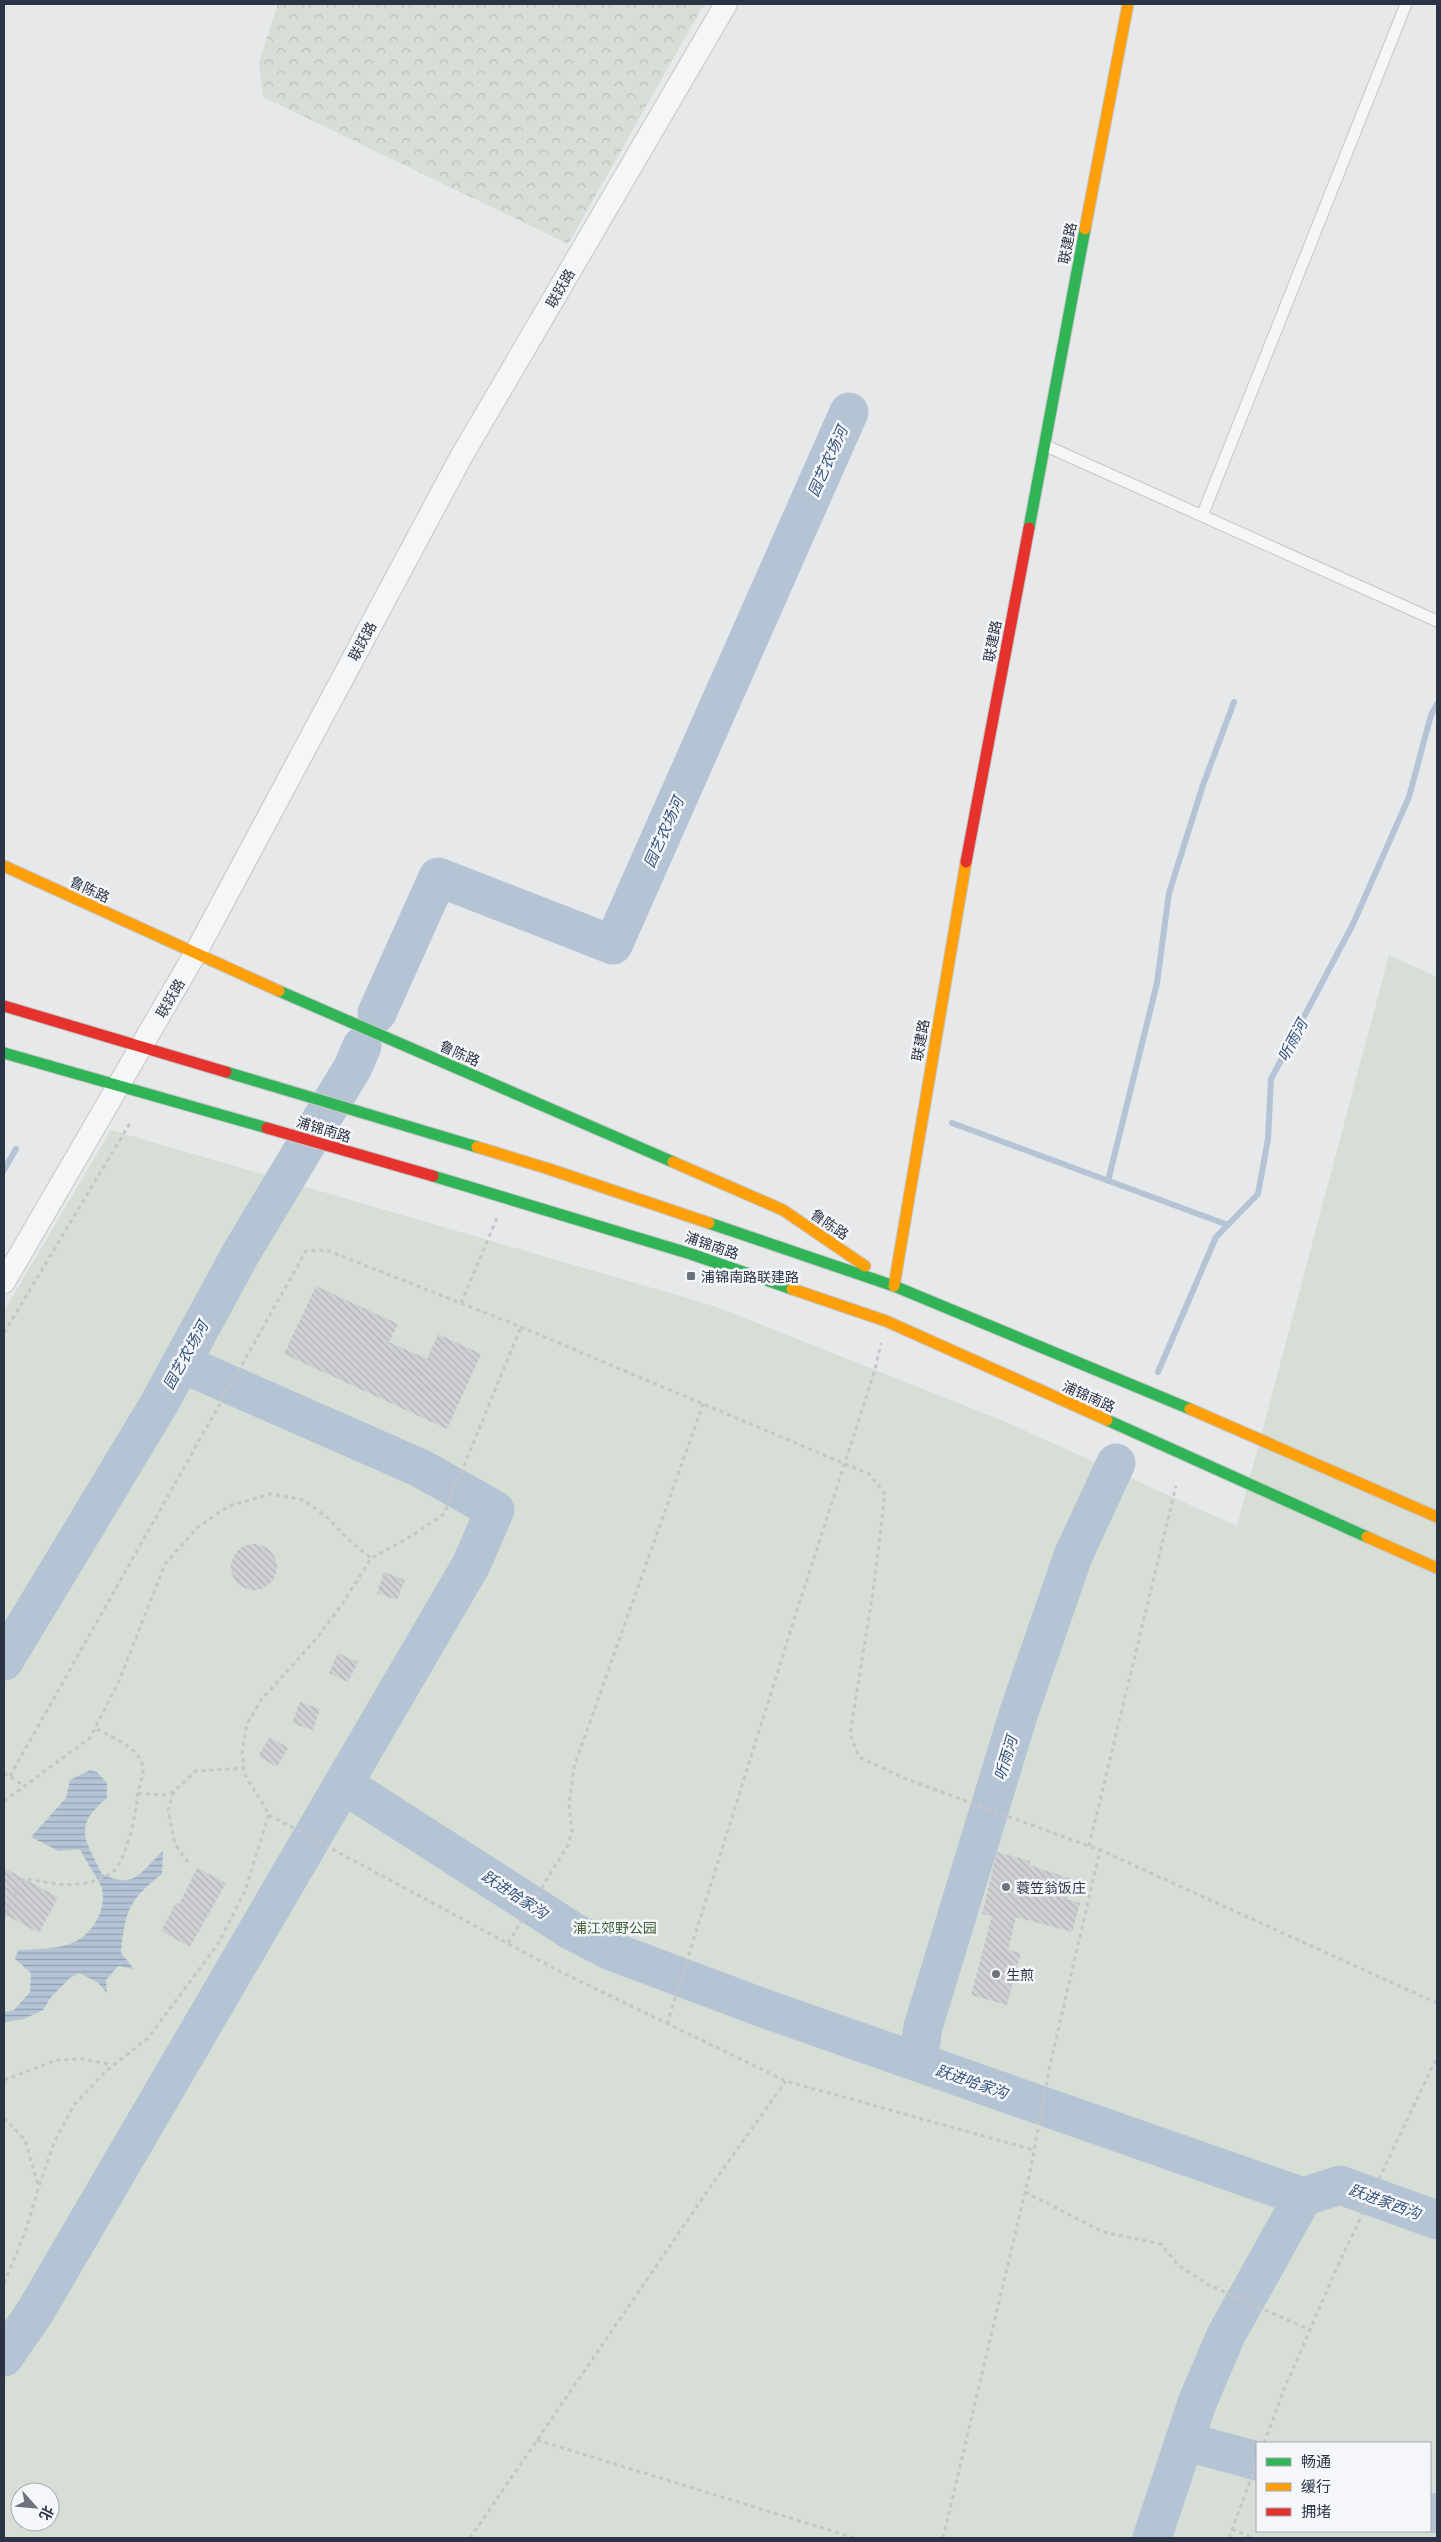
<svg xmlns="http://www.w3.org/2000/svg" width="1441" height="2542" font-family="'Open Sans','Noto Sans SC',sans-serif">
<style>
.forest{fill:url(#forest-crowns)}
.park{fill:#d6ded6;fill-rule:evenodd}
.water{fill:url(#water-rules)}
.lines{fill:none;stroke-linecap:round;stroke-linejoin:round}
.stream{stroke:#b4c4d5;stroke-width:6}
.river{stroke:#b4c4d5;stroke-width:39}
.building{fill:url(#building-back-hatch)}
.lane-casing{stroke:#c4c6c8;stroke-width:13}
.street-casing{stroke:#c4c6c8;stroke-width:24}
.fast-casing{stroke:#c4c6c8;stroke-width:13}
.slow-casing{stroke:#c4c6c8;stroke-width:13}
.jam-casing{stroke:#c4c6c8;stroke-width:13}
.path{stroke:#c5c6ca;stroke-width:3;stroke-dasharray:4 4;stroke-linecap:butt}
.lane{stroke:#f5f6f7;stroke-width:11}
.street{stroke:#f5f6f7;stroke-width:22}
.fast{stroke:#30b455;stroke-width:11}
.slow{stroke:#ff9f0a;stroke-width:11}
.jam{stroke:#e5322d;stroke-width:11}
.poi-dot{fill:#6c737f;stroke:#f4f6f9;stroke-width:2}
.labels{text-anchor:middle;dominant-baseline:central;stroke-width:5;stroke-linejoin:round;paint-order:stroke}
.street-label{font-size:14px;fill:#2b3445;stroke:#f4f6f9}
.poi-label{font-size:14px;fill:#2b3445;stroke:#f4f6f9;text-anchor:start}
.park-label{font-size:14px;fill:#3f6138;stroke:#f4f6f9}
.water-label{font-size:15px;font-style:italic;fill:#34527a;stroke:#f4f6f9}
</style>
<defs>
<pattern id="forest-crowns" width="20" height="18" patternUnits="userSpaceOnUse" patternTransform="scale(1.25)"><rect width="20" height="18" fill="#d6ded6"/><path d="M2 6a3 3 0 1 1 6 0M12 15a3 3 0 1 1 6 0" fill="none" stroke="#b8bfb9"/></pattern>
<pattern id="water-rules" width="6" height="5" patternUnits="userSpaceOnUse" patternTransform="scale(1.25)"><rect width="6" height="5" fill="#b4c4d5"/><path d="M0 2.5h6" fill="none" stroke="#93a0af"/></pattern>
<pattern id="building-back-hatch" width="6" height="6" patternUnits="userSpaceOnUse" patternTransform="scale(1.25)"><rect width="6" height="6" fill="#ced0d3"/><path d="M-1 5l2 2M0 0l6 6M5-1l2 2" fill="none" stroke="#b1b3b6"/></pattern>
</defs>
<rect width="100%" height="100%" fill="#e6e8ea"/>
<path class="forest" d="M 278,4 L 704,4 L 568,244 L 263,97 L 259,62 Z"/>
<path class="park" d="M 1389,955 L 1437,977 L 1437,2538 L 4,2538 L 4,1311 L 111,1130 L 714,1306 L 1001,1420 L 1237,1526 ZM 1257,2443 L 1430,2443 L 1430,2531 L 1257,2531 ZM 20,2492 L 50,2492 L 50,2522 L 20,2522 Z"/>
<path class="water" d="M 90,1770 L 97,1772 L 107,1783 L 107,1798 C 72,1827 85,1839 102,1874 C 136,1890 140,1872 163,1851 L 162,1874 C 128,1900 125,1912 121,1953 L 134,1969 L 118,1966 L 106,1980 L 107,1993 L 97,1982 L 79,1973 L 70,1978 L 51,1997 L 43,2010 L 24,2019 L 4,2022 L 4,2012 L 14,2010 L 30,1992 L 31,1973 L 15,1959 L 18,1950 C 50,1948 80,1951 97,1920 C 102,1910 105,1897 101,1886 C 97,1877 85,1860 80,1849 L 59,1851 L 31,1837 L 66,1798 L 70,1780 Z"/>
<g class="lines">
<path class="stream" d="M 952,1123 L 1228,1225
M 4,1170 L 16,1149
M 1108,1181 L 1157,983 L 1169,893 L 1203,785 L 1234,702
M 1158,1372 L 1216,1237 L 1258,1194 L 1268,1139 L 1271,1079 L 1353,924 L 1409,797 L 1431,715 L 1437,704"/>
<path class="river" d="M 377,1013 L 438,877 L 613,945 L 849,412
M 4,1661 L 159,1404 L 241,1253 L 353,1067 L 362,1046
M 343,1784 L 572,1931 L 611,1951 L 763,2008 L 1303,2197 L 1226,2335 L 1197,2403 L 1152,2538
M 918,2061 L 923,2027 L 1019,1712 L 1073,1556 L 1116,1463
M 1303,2197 L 1340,2185 L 1437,2220
M 4,2357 L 35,2312 L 471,1565 L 495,1510 L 420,1468 L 181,1363
M 1184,2441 L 1257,2461
M 1430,2512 L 1437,2514"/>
</g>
<path class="building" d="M 316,1286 L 398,1324 L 389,1342 L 427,1359 L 438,1334 L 481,1354 L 447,1429 L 284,1354 Z
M231 1567a23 23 0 1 1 46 0a23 23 0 1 1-46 0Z
M 384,1572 L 405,1580 L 397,1600 L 377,1593 Z
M 338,1653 L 358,1662 L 348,1682 L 329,1673 Z
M 300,1702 L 320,1709 L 313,1730 L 292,1723 Z
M 270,1737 L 288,1748 L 277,1767 L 258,1756 Z
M 997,1852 L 1030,1861 L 1029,1865 L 1072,1879 L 1066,1899 L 1080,1903 L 1072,1932 L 1016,1917 L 1008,1950 L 1021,1953 L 1007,2005 L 971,1995 L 992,1916 L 982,1914 Z
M 4,1868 L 58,1897 L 39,1933 L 4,1914 Z
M 197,1868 L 226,1883 L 190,1947 L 161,1931 L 176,1903 L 179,1904 Z"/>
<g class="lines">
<defs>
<path id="lane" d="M 1044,445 L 1437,621
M 1202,516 L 1406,4"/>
<path id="street" d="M 4,1282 L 195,954 L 461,457 L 726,4"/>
<path id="fast" d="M 1029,528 L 1085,229
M 279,991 L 673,1162
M 4,1053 L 267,1128
M 226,1072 L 477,1147
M 433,1176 L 691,1254 L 792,1289
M 709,1223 L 894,1286 L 1190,1409
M 1107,1420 L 1367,1537"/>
<path id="slow" d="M 1085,229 L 1128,4
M 4,866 L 279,991
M 477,1147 L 549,1169 L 709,1223
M 673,1162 L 783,1210 L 865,1266
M 894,1286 L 966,862
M 792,1289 L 886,1321 L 1107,1420
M 1190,1409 L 1437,1517
M 1367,1537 L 1437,1568"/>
<path id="jam" d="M 966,862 L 1029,528
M 4,1006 L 226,1072
M 267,1128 L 433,1176"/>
</defs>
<use href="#lane" class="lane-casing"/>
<use href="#street" class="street-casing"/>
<use href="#fast" class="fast-casing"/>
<use href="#slow" class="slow-casing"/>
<use href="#jam" class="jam-casing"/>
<path class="path" d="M 461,1303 L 497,1218
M 4,1333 L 130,1123
M 4,1773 L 25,1786
M 10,1776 L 306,1251 L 326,1250 L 509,1322 L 869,1474 L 885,1494 L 873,1592 L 850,1734 L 859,1757 L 906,1779 L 1100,1850 L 1437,2003
M 138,1793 L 164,1795 L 174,1791
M 4,1801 L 90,1738 L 119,1681 L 165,1564 L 198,1527 L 229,1506 L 271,1494 L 304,1500 L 329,1519 L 348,1539 L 371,1558
M 269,1815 L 561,1972 L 786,2081 L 1034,2150
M 1089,1846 L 1176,1486
M 188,1862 L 175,1844 L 168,1810 L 174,1791 L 196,1771 L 244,1768
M 4,1918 L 22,1880 L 28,1879 C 54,1884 76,1889 102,1878 C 105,1876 110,1875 112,1873 C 126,1860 136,1816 137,1798 C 138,1785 147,1773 141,1761 C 134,1745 109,1736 95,1728
M 508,1943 L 568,1845 L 572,1831 L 569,1804 L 574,1767 L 703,1404
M 667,2024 L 799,1604 L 875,1370 L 881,1343
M 4,2080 L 57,2060 L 83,2059 L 112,2065
M 4,2118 L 25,2140 L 38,2185
M 1025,2192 L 1103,2232 L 1161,2244 L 1178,2265 L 1209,2285 L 1310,2330
M 4,2283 L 25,2233 L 39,2186 L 54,2143 L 74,2105 L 105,2072 L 148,2038 L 218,1944 L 245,1891 L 269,1814 L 245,1775 L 242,1753 L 247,1724 L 261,1700 L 317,1638 L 343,1603 L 371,1558 L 407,1539 L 444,1514 L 521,1327
M 537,2440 L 855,2538
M 1264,2443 L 1285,2387 L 1339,2263 L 1437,2057
M 1232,2529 L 1253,2538
M 470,2538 L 713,2183 L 786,2081
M 943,2538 L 1031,2167 L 1049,2070 L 1100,1850
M 1229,2538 L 1257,2462"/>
<use href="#lane" class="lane"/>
<use href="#street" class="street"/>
<use href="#fast" class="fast"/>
<use href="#slow" class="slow"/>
<use href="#jam" class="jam"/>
</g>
<g class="poi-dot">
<rect x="686" y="1271" width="10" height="10" rx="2.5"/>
<circle cx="1006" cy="1887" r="5"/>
<circle cx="996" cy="1974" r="5"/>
</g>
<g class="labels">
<g class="street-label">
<text transform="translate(1067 243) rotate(-79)">联建路</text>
<text transform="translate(560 288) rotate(-60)">联跃路</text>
<text transform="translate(362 641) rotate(-62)">联跃路</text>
<text transform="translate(992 641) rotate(-79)">联建路</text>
<text transform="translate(90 889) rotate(25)">鲁陈路</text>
<text transform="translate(170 998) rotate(-60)">联跃路</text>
<text transform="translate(920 1040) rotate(-80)">联建路</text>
<text transform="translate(460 1053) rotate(24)">鲁陈路</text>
<text transform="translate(324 1129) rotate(17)">浦锦南路</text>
<text transform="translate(830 1224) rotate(34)">鲁陈路</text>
<text transform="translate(712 1245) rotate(19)">浦锦南路</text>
<text transform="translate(1089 1396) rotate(24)">浦锦南路</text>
</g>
<g class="poi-label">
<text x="701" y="1276">浦锦南路联建路</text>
<text x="1016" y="1887">蓑笠翁饭庄</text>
<text x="1006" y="1974">生煎</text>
</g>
<g class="park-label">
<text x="615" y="1927">浦江郊野公园</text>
</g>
<g class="water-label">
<text transform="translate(827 461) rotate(-66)">园艺农场河</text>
<text transform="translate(663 832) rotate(-66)">园艺农场河</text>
<text transform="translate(1292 1040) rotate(-62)">听雨河</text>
<text transform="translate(185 1355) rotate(-61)">园艺农场河</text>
<text transform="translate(1005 1758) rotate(-73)">听雨河</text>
<text transform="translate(515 1894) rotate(33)">跃进哈家沟</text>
<text transform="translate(972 2081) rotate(19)">跃进哈家沟</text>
<text transform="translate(1385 2201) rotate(20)">跃进家西沟</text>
</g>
</g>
<rect width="1441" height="2542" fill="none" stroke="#2b3445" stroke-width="10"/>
<rect x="1256" y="2442" width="175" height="90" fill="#f4f6f9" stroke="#a4a8b1"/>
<rect x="1266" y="2458" width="25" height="8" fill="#30b455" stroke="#a4a8b1"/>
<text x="1301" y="2467" font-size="15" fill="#2b3445">畅通</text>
<rect x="1266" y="2483" width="25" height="8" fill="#ff9f0a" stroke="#a4a8b1"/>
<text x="1301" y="2492" font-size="15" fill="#2b3445">缓行</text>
<rect x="1266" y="2508" width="25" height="8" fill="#e5322d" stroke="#a4a8b1"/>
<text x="1301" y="2517" font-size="15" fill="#2b3445">拥堵</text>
<g transform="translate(35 2507) rotate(117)"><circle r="24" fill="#f4f6f9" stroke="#a4a8b1"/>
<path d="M0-4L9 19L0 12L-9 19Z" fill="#6c737f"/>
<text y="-8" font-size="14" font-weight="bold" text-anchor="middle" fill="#2b3445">北</text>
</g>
</svg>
